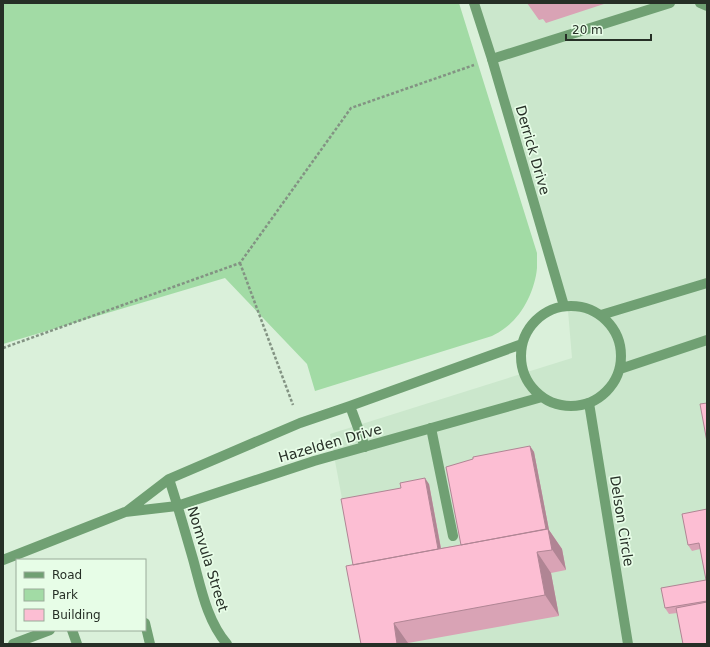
<svg xmlns="http://www.w3.org/2000/svg" width="710" height="647" font-family="'DejaVu Sans',sans-serif">
<style>
.built{fill:#cbe7cc}
.green{fill:#a2dba5}
.lines{fill:none;stroke-linecap:round;stroke-linejoin:round}
.path{stroke:#839383;stroke-width:2.5;stroke-dasharray:3 2;stroke-linecap:butt}
.service{stroke:#70a073;stroke-width:10}
.minor{stroke:#70a073;stroke-width:10}
.wall{fill:#d9a3b5}
.shaded-wall{fill:#b08594}
.building{fill:#fcbed3;stroke:#b08594}
.labels{text-anchor:middle;dominant-baseline:central;stroke-width:3.5;stroke-linejoin:round;paint-order:stroke}
.street-label{font-size:14px;fill:#262f26;stroke:#e7fde7}
</style>
<rect width="100%" height="100%" fill="#daf0da"/>
<path class="built" d="M 473,3 L 707,3 L 707,644 L 369,644 L 330,434 L 572,358 L 567,299 Z"/>
<path class="green" d="M 3,3 L 459,3 L 537,253 C 537,258 537,263 537,268 C 535,290 523,315 505,328 C 501,331 496,334 492,336 L 315,391 L 307,364 L 225,278 L 3,344 Z"/>
<g class="lines">
<path class="path" d="M 240,263 L 293,405
M 3,348 L 240,263 L 351,108 L 474,65"/>
<path class="service" d="M 700,3 L 707,6
M 492,59 L 670,3
M 589,403 L 628,644
M 431,428 L 453,536
M 145,623 L 150,644
M 72,630 L 77,644
M 13,644 L 50,630"/>
<path class="minor" d="M 474,3 L 492,59 L 564,306
M521 356a50 50 0 1 1 100 0a50 50 0 1 1-100 0Z
M 601,315 L 707,283
M 620,369 L 707,340
M 350,406 L 365,447
M 169,479 C 178,506 185,532 193,559 C 201,588 207,621 227,644
M 126,512 L 169,479 L 300,423 L 350,406 L 522,344
M 3,560 L 125,512 L 177,506 L 314,461 L 542,397"/>
</g>
<path class="wall" d="M 527,3 L 607,3 L 546,23 L 543,19 L 539,20 Z
M 530,446 L 534,452 L 549,530 L 562,549 L 566,570 L 551,573 L 559,616 L 408,643 L 408,644 L 361,644 L 353,565 L 429,484 L 441,548 L 461,545 Z
M 707,509 L 707,644 L 677,613 L 669,614 L 665,608 L 706,580 L 700,549 L 692,551 L 688,545 Z"/>
<path class="shaded-wall" d="M 530,446 L 534,452 L 549,530 L 562,549 L 566,570 L 549,545 Z
M 425,478 L 429,484 L 445,571 L 441,564 Z
M 537,552 L 551,573 L 559,616 L 545,595 Z
M 394,623 L 408,643 L 408,644 L 397,644 Z"/>
<path class="building" d="M 707,403 L 707,442 L 700,404 Z
M 530,446 L 546,529 L 461,545 L 446,467 L 473,459 L 473,457 Z
M 425,478 L 438,549 L 353,565 L 341,499 L 401,488 L 400,483 Z
M 707,509 L 707,601 L 665,608 L 661,588 L 706,580 L 699,543 L 688,545 L 682,514 Z
M 548,529 L 552,550 L 537,552 L 545,595 L 394,623 L 397,644 L 361,644 L 346,566 Z
M 707,602 L 707,644 L 683,644 L 676,608 Z"/>
<g class="labels">
<g class="street-label">
<text transform="translate(533 150) rotate(74)">Derrick Drive</text>
<text transform="translate(330 443) rotate(-16)">Hazelden Drive</text>
<text transform="translate(622 521) rotate(81)">Delson Circle</text>
<text transform="translate(208 559) rotate(73)">Nomvula Street</text>
</g>
</g>
<rect width="710" height="647" fill="none" stroke="#262f26" stroke-width="8"/>
<rect x="16" y="559" width="130" height="72" fill="#e7fde7" stroke="#9aab9a"/>
<rect x="24" y="572" width="20" height="6" fill="#70a073" stroke="#9aab9a"/>
<text x="52" y="579" font-size="12" fill="#262f26">Road</text>
<rect x="24" y="589" width="20" height="12" fill="#a2dba5" stroke="#9aab9a"/>
<text x="52" y="599" font-size="12" fill="#262f26">Park</text>
<rect x="24" y="609" width="20" height="12" fill="#fcbed3" stroke="#9aab9a"/>
<text x="52" y="619" font-size="12" fill="#262f26">Building</text>
<path d="M566 34v6h85v-6" fill="none" stroke="#262f26" stroke-width="2"/>
<text x="572" y="34" font-size="12" fill="#262f26" stroke="#e7fde7" stroke-width="3" paint-order="stroke">20 m</text>
</svg>
